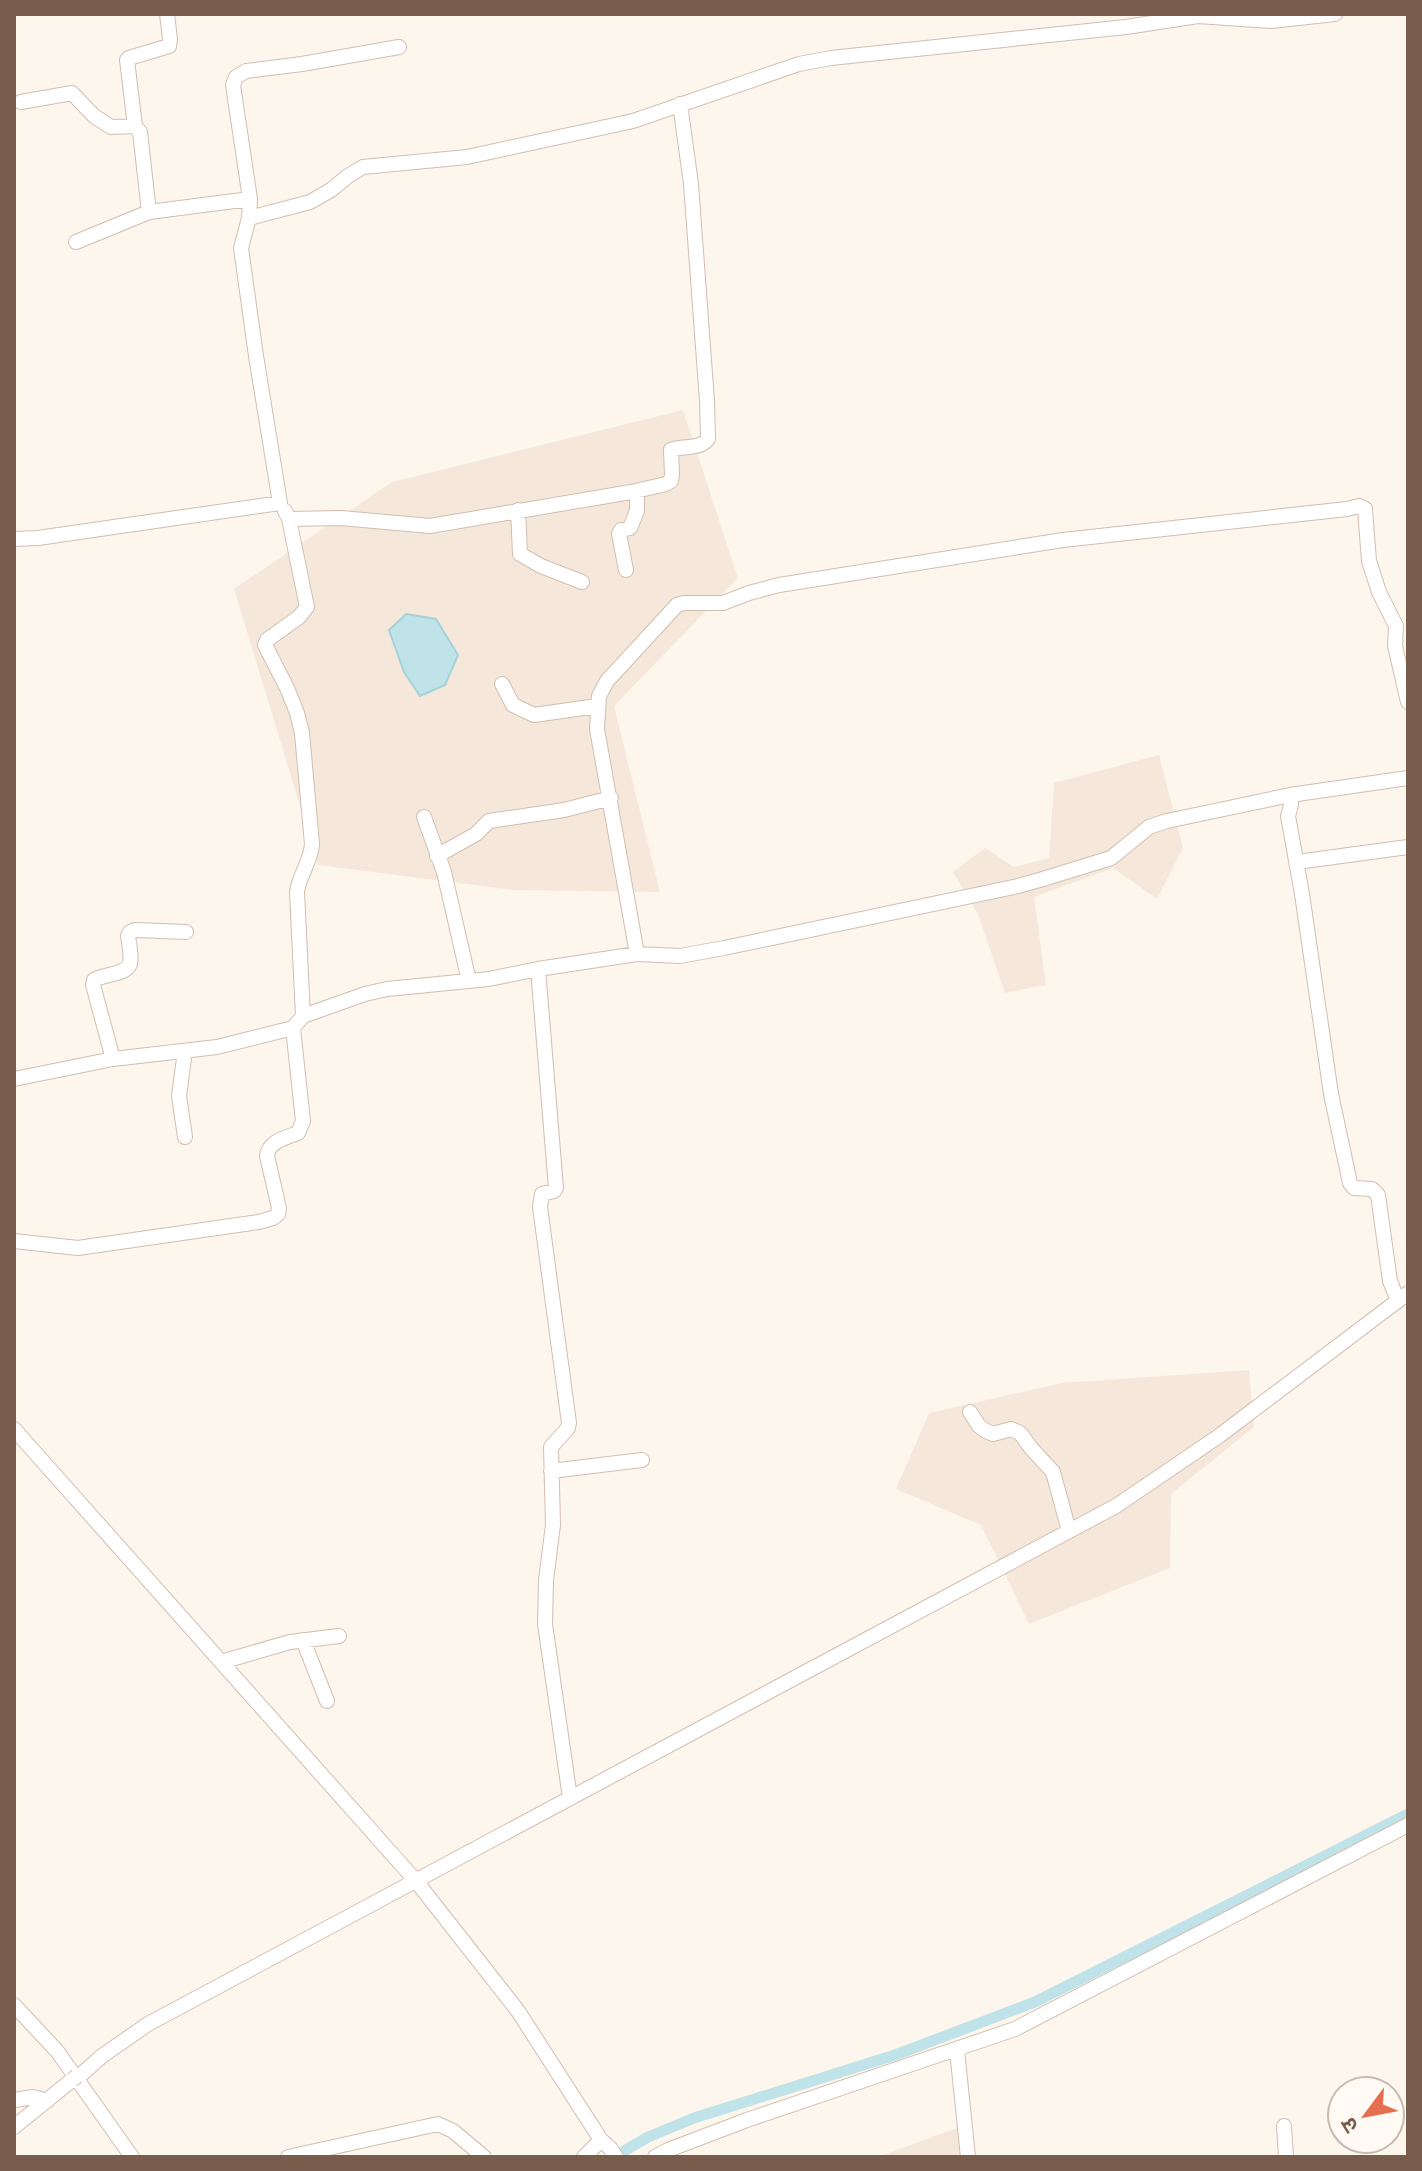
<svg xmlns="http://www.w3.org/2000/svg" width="1422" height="2171" font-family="'Noto Sans','Noto Sans Devanagari',sans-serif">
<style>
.residential{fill:#f5e8da}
.water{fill:#bfe3e8;stroke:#a5d3da;stroke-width:2}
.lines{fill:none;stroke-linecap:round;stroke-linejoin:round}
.canal{stroke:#bfe3e8;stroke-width:11}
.minor-casing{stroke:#d1beb0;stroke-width:16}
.minor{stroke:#fff;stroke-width:14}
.minor-bridge-casing{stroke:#d1beb0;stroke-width:16;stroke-linecap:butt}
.minor-bridge{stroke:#fff;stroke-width:14}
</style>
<rect width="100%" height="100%" fill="#fdf6ec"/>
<path class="residential" d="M 683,410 L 738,578 L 614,706 L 660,892 L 514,890 L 318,865 L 234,589 L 392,482 Z
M 1159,755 L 1183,848 L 1157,899 L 1113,868 L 1034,897 L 1046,985 L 1005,993 L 978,914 L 953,872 L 985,848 L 1014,867 L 1049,858 L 1054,783 Z
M 1249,1370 L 1254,1427 L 1171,1494 L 1170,1568 L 1029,1624 L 981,1525 L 896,1489 L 929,1413 L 1062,1383 Z
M 957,2128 L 965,2157 L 878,2157 Z"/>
<path class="water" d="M 406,614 L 436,619 L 458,655 L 445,685 L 420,696 L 404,672 L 389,630 Z"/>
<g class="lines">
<path class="canal" d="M 614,2157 L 648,2137 L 694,2118 L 895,2055 L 1035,2002 L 1408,1814"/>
<defs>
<path id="minor" d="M 21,102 L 72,93 L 94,116 L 111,127 L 135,126 L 140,132 L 149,212
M 135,126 L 127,60 L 129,58 L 169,46 L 170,39 L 167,14
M 249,218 L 250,199 L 233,85 L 236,77 L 246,71 L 302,64 L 399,47
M 76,242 L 149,212 L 250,199
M 518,510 L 520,554 L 541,566 L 582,582
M 285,511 L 289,519 L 307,607 L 299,617 L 267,640 L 265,645 L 287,688 L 297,713 L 302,733 L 312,844 C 311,862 299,875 297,892 L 303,1016
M 289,519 L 341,518 L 430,526 L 631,492 L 666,484 L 671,481 L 672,475 L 671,450 C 683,445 700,450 708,439 L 707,401 L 691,184 L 680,104
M 14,539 L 38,538 L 280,503 L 256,356 L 241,248 L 249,218 L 310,202 L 331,190 L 348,176 L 363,167 L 467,157 L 633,121 L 799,64 L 831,58 L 1126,27 L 1198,16 L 1271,21 L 1335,14
M 626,570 L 619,534 L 621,530 L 630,528 L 637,511 L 637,491
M 502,684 L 513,705 L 534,715 L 597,706
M 424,817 L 444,872 L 469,981
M 437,856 L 476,834 L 489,821 L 564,810 L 611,798
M 1297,862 L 1408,847
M 637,954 L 597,729 L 599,696 L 607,681 L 677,605 L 684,603 L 723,603 L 749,593 L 779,585 L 1063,540 L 1347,509 L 1359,506 L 1365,509 L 1369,561 L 1379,592 L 1396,626 L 1395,646 L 1408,702
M 538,969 L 556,1188 L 554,1191 L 542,1194 L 540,1207 L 569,1423 L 568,1428 L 551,1447 L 553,1525 L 546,1580 L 545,1624 L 570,1798
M 185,1051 L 179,1096 L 185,1137
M 113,1059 L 93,985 L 94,980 C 103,974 126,975 130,964 C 132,956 129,944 128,936 L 130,932 L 135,930 L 186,932
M 14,1079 L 113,1059 L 217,1047 L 293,1028 L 303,1016 L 365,994 L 387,989 L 489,979 L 538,969 L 637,954 L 680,956 L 724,948 L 1018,886 L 1043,879 L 1111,858 L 1149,827 L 1167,821 L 1290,795
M 14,1241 L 78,1248 L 259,1222 L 273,1218 L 278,1214 L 279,1208 L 267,1156 C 269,1141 285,1138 298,1133 L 303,1121 L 293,1028
M 1398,1301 L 1390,1281 L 1378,1195 L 1372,1189 L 1354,1188 L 1350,1183 L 1331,1094 L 1302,894 L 1288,816 L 1291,805 L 1290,795 L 1408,778
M 970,1412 L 979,1426 L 986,1431 L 993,1434 L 1011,1429 L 1020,1433 L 1031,1448 L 1053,1472 L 1069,1531
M 14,1429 L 416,1881 L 518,2011 L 601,2140 L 610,2148 L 616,2157
M 551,1471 L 642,1460
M 303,1640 L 327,1701
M 221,1662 L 290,1642 L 339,1636
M 14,2005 L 57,2051 L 132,2157
M 957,2050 L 968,2157
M 77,2076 L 76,2079 L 102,2056 L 148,2024 L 1116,1506 L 1219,1436 L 1408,1293
M 14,2100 L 33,2097 L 47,2101
M 1284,2126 L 1286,2157
M 14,2127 L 72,2080
M 288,2157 L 438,2124 L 453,2131 L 484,2157
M 584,2157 L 601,2140
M 655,2157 L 668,2150 L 747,2120 L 1015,2029 L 1408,1825"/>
</defs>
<use href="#minor" class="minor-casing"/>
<use href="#minor" class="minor"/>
<defs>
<path id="minor-bridge" d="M 72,2080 L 77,2076"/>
</defs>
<use href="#minor-bridge" class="minor-bridge-casing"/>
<use href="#minor-bridge" class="minor-bridge"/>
</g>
<rect width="1422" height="2171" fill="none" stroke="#7a5c4d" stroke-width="32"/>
<g transform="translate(1366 2115) rotate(238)"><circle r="38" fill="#fffaf3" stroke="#cabbb1" stroke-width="2"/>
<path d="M0-6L14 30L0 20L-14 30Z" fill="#e76f51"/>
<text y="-12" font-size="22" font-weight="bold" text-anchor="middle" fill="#7a5c4d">उ</text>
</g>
</svg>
